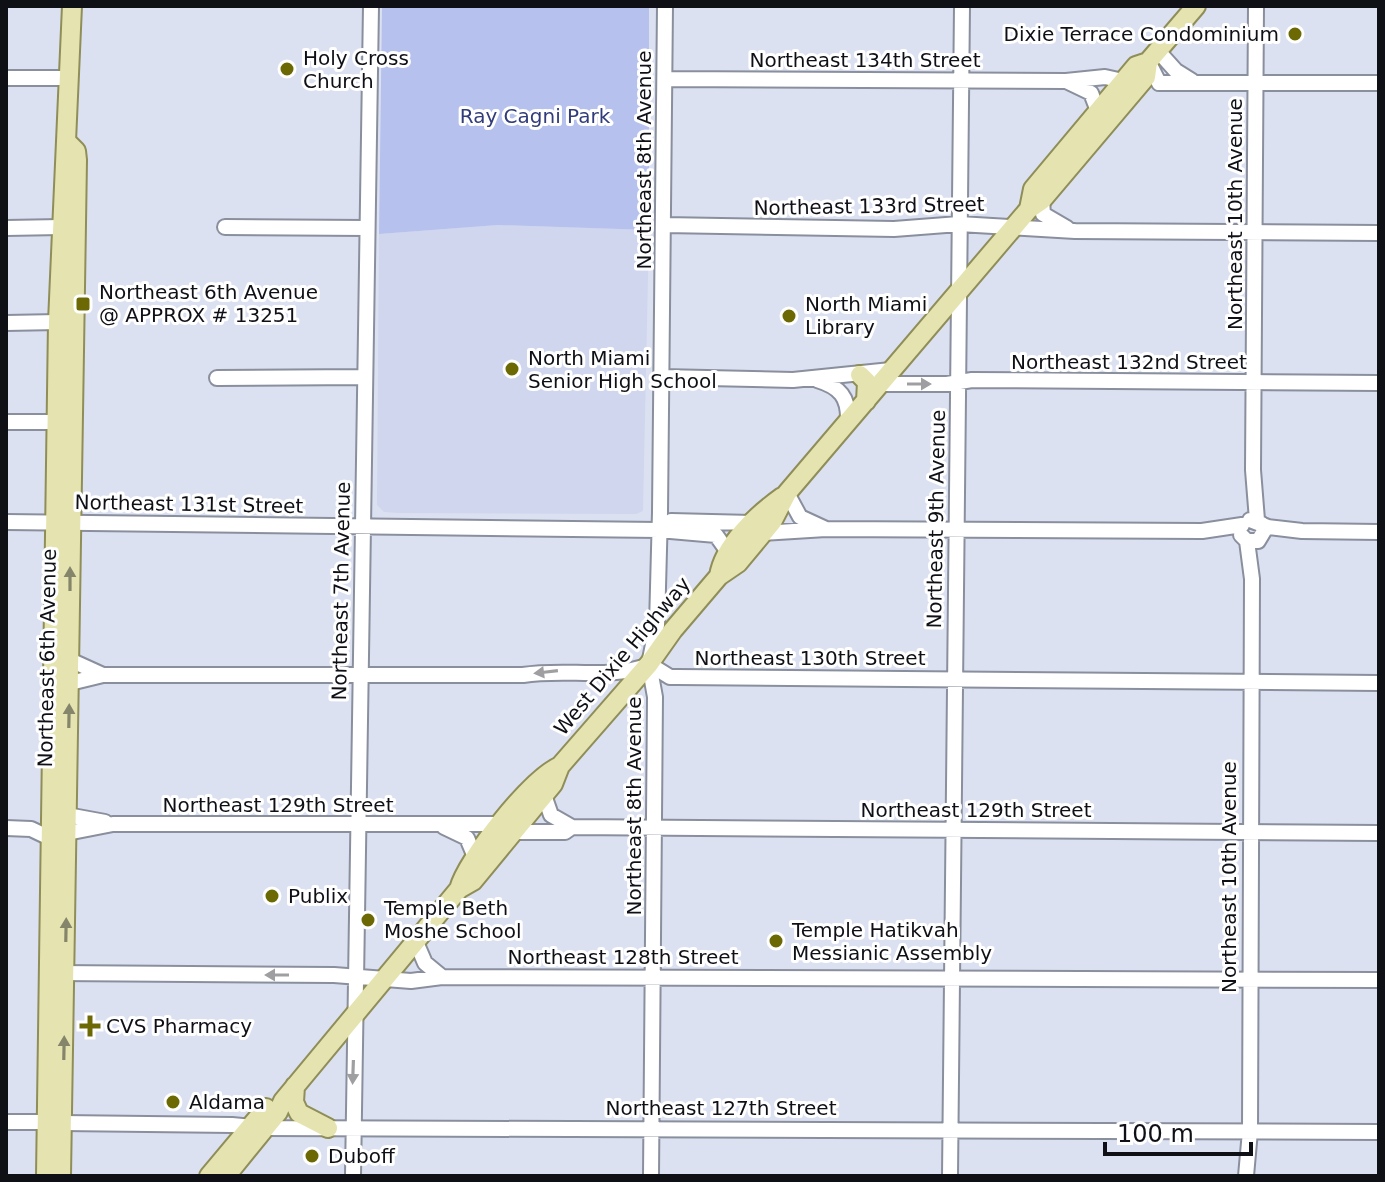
<svg xmlns="http://www.w3.org/2000/svg" width="1385" height="1182" font-family="'DejaVu Sans',sans-serif">
<style>
.built{fill:#cfd6ee}
.green{fill:#b6c2ed}
.lines{fill:none;stroke-linecap:round;stroke-linejoin:round}
.minor-casing{stroke:#8a8f9e;stroke-width:18}
.major-casing{stroke:#8f8e58;stroke-width:22}
.minor{stroke:#fff;stroke-width:14}
.major{stroke:#e5e4b0;stroke-width:18}
.oneway{fill:#9f9fa2}
.oneway2{fill:#85856b}
.poi-dot{fill:#6c6904;stroke:#fff;stroke-width:3}
.labels{text-anchor:middle;dominant-baseline:central;stroke-width:6;stroke-linejoin:round;paint-order:stroke}
.poi-label{font-size:20px;fill:#0f1016;stroke:#fff;text-anchor:start}
.street-label{font-size:20px;fill:#0f1016;stroke:#fff}
.park-label{font-size:20px;fill:#313c7a;stroke:#fff}
</style>
<rect width="100%" height="100%" fill="#dce1f2"/>
<path class="built" d="M 498,225 L 649,230 L 643,511 L 636,514 L 398,513 L 384,512 L 377,505 L 379,234 Z"/>
<path class="green" d="M 382,6 L 649,6 L 649,230 L 498,225 L 379,234 Z"/>
<g class="lines">
<defs>
<path id="minor" d="M 1256,6 L 1253,470 L 1257,520
M 1158,51 L 1176,71 L 1192,81
M 1149,63 L 1159,83 L 1379,83
M 6,78 L 68,78
M 665,79 L 1066,81 L 1105,77 L 1123,81
M 1066,81 L 1091,93 L 1098,111
M 1042,200 L 1043,214 L 1067,228
M 664,225 L 894,229 L 959,224 L 1075,231 L 1379,233
M 225,227 L 366,228
M 6,228 L 61,227
M 6,323 L 58,322
M 662,377 L 793,380 L 891,370
M 217,378 L 363,377
M 817,380 C 840,387 849,397 848,422
M 880,384 L 947,384 L 972,380 L 1379,383
M 6,422 L 60,422
M 787,493 L 800,517 L 826,529
M 1250,520 L 1268,527 L 1302,531 L 1379,532
M 6,522 L 659,530 L 716,535 L 728,552
M 659,530 L 671,521 L 752,523
M 762,533 L 826,529 L 1202,531 L 1242,525
M 1241,535 L 1247,541 L 1258,541 L 1264,531 L 1262,524
M 70,660 L 103,675
M 649,664 L 670,677 L 677,677 L 1379,683
M 70,683 L 103,675 L 523,675 C 565,668 610,680 649,665
M 544,795 L 551,815 L 572,827
M 67,815 L 105,822
M 444,827 L 467,838 L 475,857
M 6,828 L 31,829 L 52,839
M 514,832 L 565,832 L 572,827 L 1379,833
M 67,833 L 113,824 L 502,824
M 416,942 L 425,963 L 442,977
M 56,973 L 334,975 L 411,981 L 442,977 L 1379,980
M 6,1122 L 48,1122
M 62,1123 L 232,1125 L 265,1128 L 1379,1132
M 353,1176 L 371,6
M 651,1176 L 655,697 L 649,664 L 657,625 L 660,512 L 665,6
M 950,1176 L 962,6
M 1246,1176 L 1250,1131 L 1252,579 L 1247,541"/>
<path id="major" d="M 1029,209 L 1033,189 L 1136,66 L 1148,62
M 860,375 L 867,382 L 866,401
M 719,576 C 724,545 757,515 782,497
M 459,889 C 467,859 531,779 560,766 L 649,664 L 673,630 L 719,576 L 738,563 L 772,522 L 787,493 L 1029,209 L 1042,200 L 1146,77 L 1148,62 L 1196,6
M 295,1086 L 294,1102 L 299,1113 L 328,1128
M 46,1176 L 58,322 L 72,6
M 61,1176 L 77,160 L 76,151 L 68,143
M 209,1176 L 266,1108
M 226,1176 L 278,1112 L 283,1101 L 459,889 L 473,881 L 553,784 L 560,766"/>
</defs>
<use href="#minor" class="minor-casing"/>
<use href="#major" class="major-casing"/>
<use href="#minor" class="minor"/>
<use href="#major" class="major"/>
</g>
<defs><path id="oneway-solid" d="M-6-.8H1V-3.2L6.5 0L1 3.2V.8H-6Z" transform="scale(2)"/></defs>
<g class="oneway">
<use href="#oneway-solid" transform="translate(919 384)"/>
<use href="#oneway-solid" transform="translate(546 672) rotate(173)"/>
<use href="#oneway-solid" transform="translate(277 975) rotate(-180)"/>
<use href="#oneway-solid" transform="translate(353 1072) rotate(92)"/>
</g>
<g class="oneway2">
<use href="#oneway-solid" transform="translate(70 579) rotate(-90)"/>
<use href="#oneway-solid" transform="translate(69 716) rotate(-89)"/>
<use href="#oneway-solid" transform="translate(66 930) rotate(-89)"/>
<use href="#oneway-solid" transform="translate(64 1048) rotate(-89)"/>
</g>
<g class="poi-dot">
<circle cx="1295" cy="34" r="8"/>
<circle cx="287" cy="69" r="8"/>
<rect x="75" y="296" width="16" height="16" rx="4"/>
<circle cx="789" cy="316" r="8"/>
<circle cx="512" cy="369" r="8"/>
<circle cx="272" cy="896" r="8"/>
<circle cx="368" cy="920" r="8"/>
<circle cx="776" cy="941" r="8"/>
<path d="M86 1014h8v8h8v8h-8v8h-8v-8h-8v-8h8z"/>
<circle cx="173" cy="1102" r="8"/>
<circle cx="312" cy="1156" r="8"/>
</g>
<g class="labels">
<g class="poi-label">
<text x="1279" y="34" text-anchor="end">Dixie Terrace Condominium</text>
<text x="303" y="58">Holy Cross<tspan x="303" dy="23">Church</tspan></text>
<text x="99" y="292">Northeast 6th Avenue<tspan x="99" dy="23">@ APPROX # 13251</tspan></text>
<text x="805" y="304">North Miami<tspan x="805" dy="23">Library</tspan></text>
<text x="528" y="358">North Miami<tspan x="528" dy="23">Senior High School</tspan></text>
<text x="288" y="896">Publix</text>
<text x="384" y="908">Temple Beth<tspan x="384" dy="23">Moshe School</tspan></text>
<text x="792" y="930">Temple Hatikvah<tspan x="792" dy="23">Messianic Assembly</tspan></text>
<text x="106" y="1026">CVS Pharmacy</text>
<text x="189" y="1102">Aldama</text>
<text x="328" y="1156">Duboff</text>
</g>
<g class="street-label">
<text x="865" y="60">Northeast 134th Street</text>
<text transform="translate(644 160) rotate(-90)">Northeast 8th Avenue</text>
<text transform="translate(869 206) rotate(-1)">Northeast 133rd Street</text>
<text transform="translate(1235 214) rotate(-90)">Northeast 10th Avenue</text>
<text x="1129" y="362">Northeast 132nd Street</text>
<text transform="translate(189 504) rotate(1)">Northeast 131st Street</text>
<text transform="translate(936 519) rotate(-89)">Northeast 9th Avenue</text>
<text transform="translate(341 591) rotate(-89)">Northeast 7th Avenue</text>
<text transform="translate(622 656) rotate(-50)">West Dixie Highway</text>
<text transform="translate(47 658) rotate(-89)">Northeast 6th Avenue</text>
<text x="810" y="658">Northeast 130th Street</text>
<text x="278" y="805">Northeast 129th Street</text>
<text transform="translate(634 806) rotate(-90)">Northeast 8th Avenue</text>
<text x="976" y="810">Northeast 129th Street</text>
<text transform="translate(1229 877) rotate(-90)">Northeast 10th Avenue</text>
<text x="623" y="957">Northeast 128th Street</text>
<text x="721" y="1108">Northeast 127th Street</text>
</g>
<g class="park-label">
<text x="535" y="116">Ray Cagni Park</text>
</g>
</g>
<rect width="1385" height="1182" fill="none" stroke="#0f1016" stroke-width="16"/>
<path d="M1105 1142v12h146v-12" fill="none" stroke="#0f1016" stroke-width="4"/>
<text x="1117" y="1142" font-size="24" fill="#0f1016" stroke="#ffffff" stroke-width="6" paint-order="stroke">100 m</text>
</svg>
